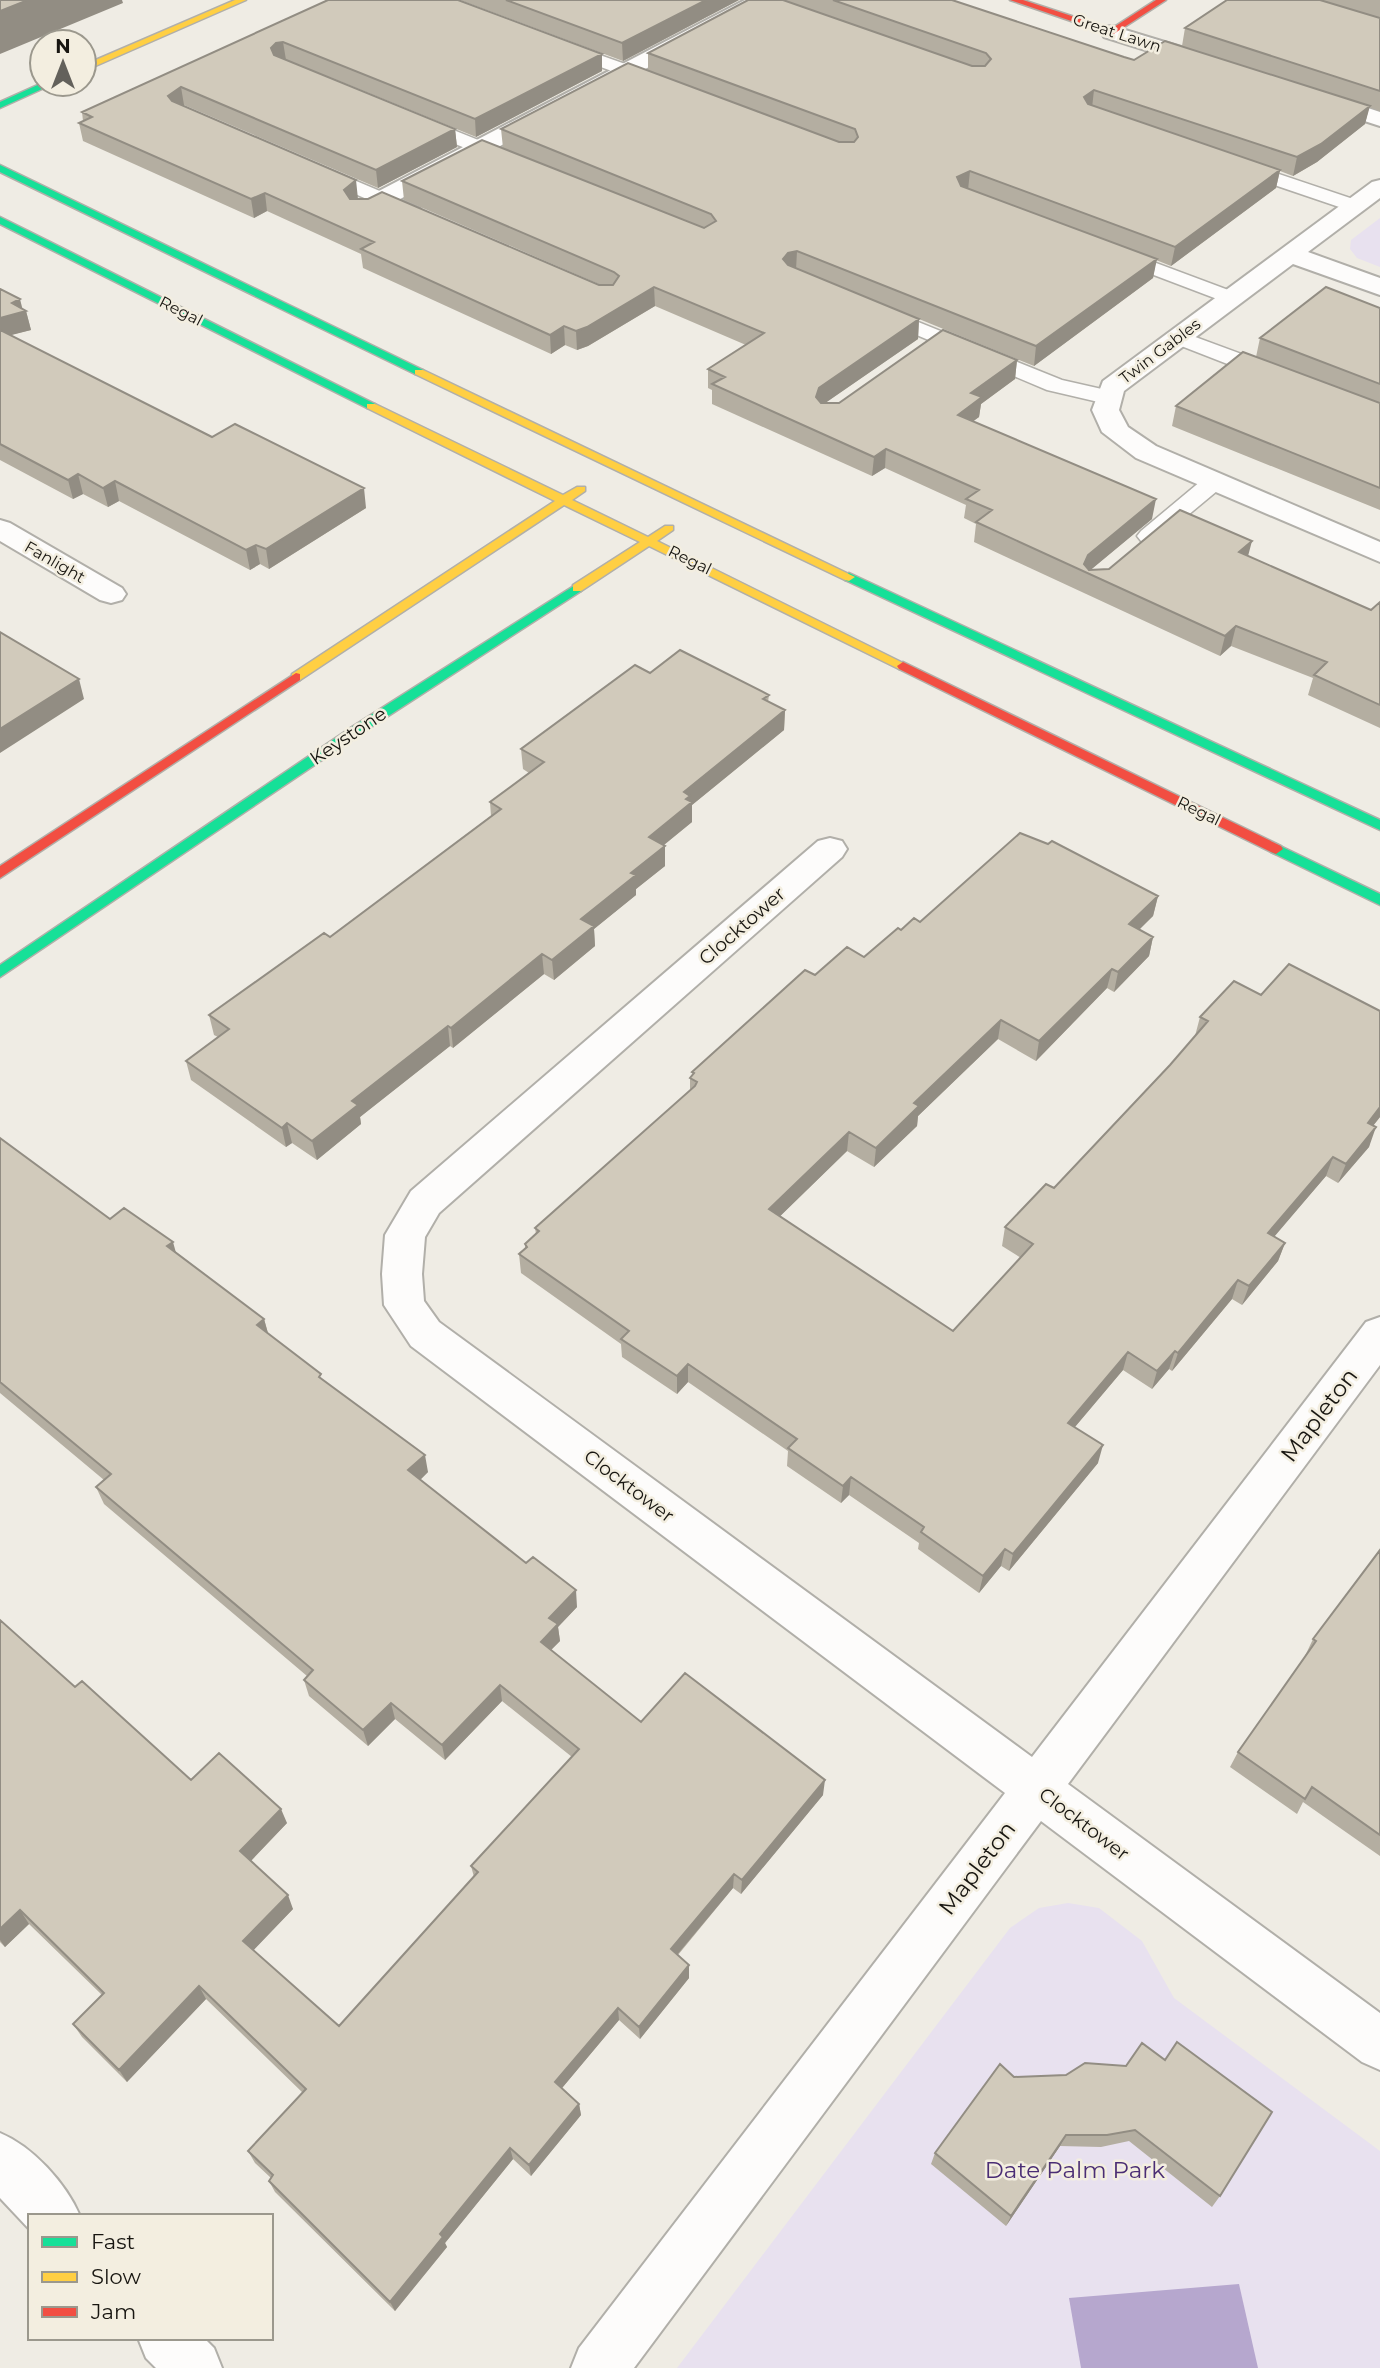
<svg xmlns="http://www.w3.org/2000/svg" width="1380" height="2368" font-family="Montserrat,sans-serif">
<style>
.green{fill:#e8e1ef}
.water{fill:#b6a7ce}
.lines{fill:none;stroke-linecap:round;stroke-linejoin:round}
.lane-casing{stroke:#b1afa9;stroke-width:3}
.street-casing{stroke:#b1afa9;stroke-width:4}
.fast-casing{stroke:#b1afa9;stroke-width:3}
.slow-casing{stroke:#b1afa9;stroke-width:3}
.jam-casing{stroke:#b1afa9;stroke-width:3}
.lane{fill:#fdfcfb;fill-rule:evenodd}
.street{fill:#fdfcfb;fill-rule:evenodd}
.fast{fill:#16e098;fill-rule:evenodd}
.slow{fill:#ffcf43;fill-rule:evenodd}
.jam{fill:#f24e42;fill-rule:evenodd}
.wall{fill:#b4aea1}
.shaded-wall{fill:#928d83}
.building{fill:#d1cabb;stroke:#928d83;stroke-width:2}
.labels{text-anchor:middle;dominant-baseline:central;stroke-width:5;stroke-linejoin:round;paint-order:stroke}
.far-street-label{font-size:16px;fill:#181611;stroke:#f3eee0}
.street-label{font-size:19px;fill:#181611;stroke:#f3eee0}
.near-street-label{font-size:23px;fill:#181611;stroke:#f3eee0}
.near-park-label{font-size:23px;fill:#4a2d74;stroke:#f3eee0}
</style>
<rect width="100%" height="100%" fill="#efece4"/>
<path class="green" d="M 1380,218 L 1380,267 L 1357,258 L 1350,249 L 1351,240 Z
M 1068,1903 L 1099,1908 L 1142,1941 L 1174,1998 L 1380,2151 L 1380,2368 L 677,2368 L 1010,1928 L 1039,1908 Z"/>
<path class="water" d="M 1239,2284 L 1258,2368 L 1081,2368 L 1069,2298 Z"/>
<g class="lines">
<defs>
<path id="lane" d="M 563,42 L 662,77 L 665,81 L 662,85 L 650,85 L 557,51 L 554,47 L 557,43 Z
M 416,115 L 518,156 L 521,160 L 511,166 L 504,164 L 409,125 L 407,121 L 409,117 Z
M 1237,160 L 1362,202 L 1365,206 L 1355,212 L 1348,210 L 1230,170 L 1227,166 L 1230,162 Z
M 316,164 L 420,208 L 423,212 L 420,216 L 406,216 L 309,174 L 306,170 L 309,166 Z
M 1116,248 L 1239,294 L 1242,298 L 1239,302 L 1225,302 L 1109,258 L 1106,254 Z
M 881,307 L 1062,380 L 1115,392 L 1118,397 L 1107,404 L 1047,390 L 874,317 L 871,313 Z
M 1179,331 L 1282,369 L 1285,374 L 1274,381 L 1266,379 L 1171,342 L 1168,337 L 1171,332 Z
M 1215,474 L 1226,481 L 1223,486 L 1157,541 L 1141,541 L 1137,536 L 1141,531 L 1207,476 Z"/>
<path id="street" d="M 745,0 L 771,0 L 768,4 L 370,215 L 352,215 L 349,210 L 352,205 Z
M 1112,26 L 1214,57 L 1217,62 L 1206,69 L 1104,37 L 1101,32 L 1104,27 Z
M 1317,91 L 1380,112 L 1380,126 L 1309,103 L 1306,98 Z
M 1380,180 L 1380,198 L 1308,252 L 1380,278 L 1380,295 L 1293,264 L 1124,391 L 1119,410 L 1128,427 L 1156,446 L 1380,542 L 1380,562 L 1136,458 L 1102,432 L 1092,410 L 1103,381 L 1372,182 Z
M 0,520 L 10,523 L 122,588 L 126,594 L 122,600 L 111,603 L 100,600 L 0,541 Z
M 830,838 L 842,841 L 847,849 L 842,857 L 439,1213 L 425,1237 L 422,1274 L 424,1301 L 439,1322 L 1032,1757 L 1366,1322 L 1380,1317 L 1380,1365 L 1068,1784 L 1380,2013 L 1380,2070 L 1362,2062 L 1041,1821 L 634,2368 L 571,2368 L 579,2348 L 1005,1793 L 411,1346 L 384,1305 L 382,1274 L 385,1235 L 411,1191 L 818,841 Z
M 0,2133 C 32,2146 66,2183 80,2216 L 30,2216 L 30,2230 L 0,2198 Z
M 138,2338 L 204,2338 L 214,2348 L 222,2368 L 156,2368 L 146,2358 Z"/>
<path id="fast" d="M 42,83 L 53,84 L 0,108 L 0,102 Z
M 0,165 L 423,370 L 424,372 L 415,374 L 0,172 Z
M 0,217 L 375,404 L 377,406 L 367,408 L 0,224 Z
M 849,573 L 1380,820 L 1380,830 L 845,580 L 843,577 Z
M 577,584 L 583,588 L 581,591 L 362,733 L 0,977 L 0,965 L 352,727 Z
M 1276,844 L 1380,894 L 1380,905 L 1271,852 L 1269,849 Z"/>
<path id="slow" d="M 235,0 L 246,0 L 84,71 L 84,65 Z
M 415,370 L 423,370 L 855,577 L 849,581 L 845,580 L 415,374 Z
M 367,404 L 375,404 L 563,495 L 577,487 L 585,487 L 585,491 L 572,500 L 648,537 L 665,526 L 673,526 L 673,530 L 657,541 L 909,666 L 903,670 L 899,669 L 649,546 L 581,591 L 573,591 L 573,585 L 640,542 L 564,505 L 300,680 L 292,680 L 292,674 L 555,501 L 367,408 Z"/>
<path id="jam" d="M 1010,0 L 1023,0 L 1111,29 L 1156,0 L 1166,0 L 1112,35 Z
M 903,662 L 1281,846 L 1283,849 L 1276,854 L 1271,852 L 899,669 L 897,666 Z
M 296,673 L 300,674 L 300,680 L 0,878 L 0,866 Z"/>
</defs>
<use href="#lane" class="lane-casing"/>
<use href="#street" class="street-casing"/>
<use href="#fast" class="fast-casing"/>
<use href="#slow" class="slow-casing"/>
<use href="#jam" class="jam-casing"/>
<use href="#lane" class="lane"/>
<use href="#street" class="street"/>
<use href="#fast" class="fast"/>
<use href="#slow" class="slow"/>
<use href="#jam" class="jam"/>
</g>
<path class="wall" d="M 328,0 L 602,71 L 476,137 L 320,73 L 455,129 L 457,147 L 378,188 L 184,105 L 182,106 L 358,199 L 599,285 L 601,285 L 404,200 L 402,181 L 503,148 L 501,129 L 648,70 L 648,53 L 748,0 L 952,0 L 1134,60 L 1182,46 L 1185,28 L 1227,0 L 1380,0 L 1380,111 L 1369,107 L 1365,124 L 1317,162 L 1293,176 L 1280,171 L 1276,188 L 1171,266 L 1156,260 L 1153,278 L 1034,366 L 919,319 L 918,339 L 825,403 L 839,403 L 1017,360 L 1015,379 L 981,404 L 979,417 L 973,421 L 1152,519 L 1090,570 L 1109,569 L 1248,556 L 1371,610 L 1380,602 L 1380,728 L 1308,695 L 1313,678 L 1231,646 L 1220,656 L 974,542 L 976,524 L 964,518 L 966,505 L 885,468 L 872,476 L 712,404 L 712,390 L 708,388 L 708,369 L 746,345 L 655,306 L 588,346 L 577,350 L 565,345 L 551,354 L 363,268 L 361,254 L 267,211 L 254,218 L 83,141 L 79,123 L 83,121 L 82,112 Z
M 460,0 L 739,0 L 623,61 Z
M 0,289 L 23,309 L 26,311 L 31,330 L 10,335 L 212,437 L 366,508 L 269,569 L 260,564 L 250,570 L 119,501 L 108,507 L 83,494 L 73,499 L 0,460 Z
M 1380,308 L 1380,510 L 1172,426 L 1176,406 L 1256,357 L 1260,338 Z
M 650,673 L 769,695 L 768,702 L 785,710 L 784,730 L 692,805 L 692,822 L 664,845 L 665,846 L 665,866 L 636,889 L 636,895 L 594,929 L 595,946 L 554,980 L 544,974 L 453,1048 L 450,1046 L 360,1117 L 361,1124 L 317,1160 L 292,1143 L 286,1147 L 191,1080 L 186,1061 L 218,1037 L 214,1035 L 209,1015 L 330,937 L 491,816 L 490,802 L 529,773 L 523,769 L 521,749 Z
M 1158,896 L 1153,916 L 1139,929 L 1153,937 L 1149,956 L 1114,992 L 1107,988 L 1036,1061 L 998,1039 L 918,1116 L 917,1126 L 874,1167 L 847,1151 L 780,1216 L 953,1331 L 1021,1258 L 1002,1246 L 1005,1227 L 1054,1188 L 1170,1065 L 1195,1036 L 1200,1017 L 1261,995 L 1380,1011 L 1380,1117 L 1373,1126 L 1369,1147 L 1338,1183 L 1326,1176 L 1274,1236 L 1285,1243 L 1278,1261 L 1242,1305 L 1232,1299 L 1172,1371 L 1169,1369 L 1152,1389 L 1123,1370 L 1075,1427 L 1098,1463 L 1009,1571 L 1001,1566 L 979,1593 L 918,1549 L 919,1543 L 849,1495 L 841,1503 L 787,1466 L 788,1451 L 688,1382 L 677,1394 L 622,1357 L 621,1344 L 521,1273 L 519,1254 L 525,1248 L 525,1244 L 536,1234 L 535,1228 L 690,1091 L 690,1078 L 692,1076 L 692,1072 L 815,975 L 864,957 L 901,930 L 920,922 Z
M 0,1138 L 110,1219 L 176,1252 L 264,1319 L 268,1333 L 322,1379 L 428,1472 L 420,1480 L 577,1607 L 558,1627 L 560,1641 L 551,1650 L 641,1722 L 823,1795 L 741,1894 L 733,1888 L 678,1955 L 689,1978 L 640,2039 L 619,2020 L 562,2088 L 579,2104 L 581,2115 L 531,2176 L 513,2159 L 445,2243 L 447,2247 L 395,2311 L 275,2192 L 269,2181 L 271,2178 L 255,2163 L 248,2151 L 303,2093 L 206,1999 L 127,2082 L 82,2037 L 73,2024 L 102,1995 L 29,1924 L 5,1947 L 0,1942 L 0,1620 L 75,1687 L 191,1780 L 287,1823 L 251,1861 L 293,1909 L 253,1950 L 339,2026 L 474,1877 L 471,1866 L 572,1757 L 502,1701 L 445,1760 L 395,1719 L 368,1746 L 309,1696 L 304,1680 L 307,1676 L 104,1504 L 96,1487 L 104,1480 L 0,1393 Z
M 1380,1550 L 1380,1856 L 1303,1802 L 1297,1814 L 1230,1767 L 1238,1752 L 1306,1656 L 1305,1656 L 1313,1639 Z
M 1066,2075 L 1220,2196 L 1212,2207 L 1129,2141 L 1101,2147 L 1060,2146 L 1006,2226 L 931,2164 L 935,2153 L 1014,2077 Z"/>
<path class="shaded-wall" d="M 28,0 L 122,0 L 123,3 L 0,54 L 0,11 Z
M 706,0 L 739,0 L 623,61 L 622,43 Z
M 283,42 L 286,60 L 274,65 L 271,48 L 276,43 Z
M 602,54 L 602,71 L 476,137 L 475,119 Z
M 181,87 L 184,105 L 172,114 L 168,96 Z
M 1094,90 L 1092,108 L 1081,115 L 1084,97 Z
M 1370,106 L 1365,124 L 1317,162 L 1293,176 L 1297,157 Z
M 455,129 L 457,147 L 378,188 L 376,170 Z
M 1280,170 L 1276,188 L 1171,266 L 1175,247 Z
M 970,171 L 968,190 L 956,196 L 957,177 Z
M 356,180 L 358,199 L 347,209 L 344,190 Z
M 265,193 L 267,211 L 254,218 L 251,199 Z
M 797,251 L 796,270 L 787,271 L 783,259 L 788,253 Z
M 1157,259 L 1153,278 L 1034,366 L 1036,346 Z
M 654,287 L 655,306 L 588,346 L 577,350 L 576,331 Z
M 20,299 L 23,311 L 26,311 L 31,330 L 0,338 L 0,318 L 12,303 Z
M 919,319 L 918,339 L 818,408 L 816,397 L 819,388 Z
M 564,326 L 565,345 L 551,354 L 550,335 Z
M 1017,360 L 1015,379 L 981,404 L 979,417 L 956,434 L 958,415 L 971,393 Z
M 886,449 L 885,468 L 872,476 L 874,457 Z
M 78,474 L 83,494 L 73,499 L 68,480 Z
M 115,481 L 119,501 L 108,507 L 103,488 Z
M 364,488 L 366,508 L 269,569 L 266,549 Z
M 1156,499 L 1152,519 L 1087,573 L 1084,564 L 1088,555 Z
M 1252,541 L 1247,560 L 1239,552 Z
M 256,545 L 260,564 L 250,570 L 246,550 Z
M 1236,626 L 1231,646 L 1220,656 L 1225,636 Z
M 79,679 L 84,699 L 0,753 L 0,729 Z
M 785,710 L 784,730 L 692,805 L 692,822 L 649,857 L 649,837 L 684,792 Z
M 665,846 L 665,866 L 636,889 L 636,895 L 594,929 L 595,946 L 554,980 L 552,960 L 581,919 L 631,873 Z
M 1158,896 L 1153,916 L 1125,944 L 1129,924 Z
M 1153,937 L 1149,956 L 1114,992 L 1118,972 Z
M 542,954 L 544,974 L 453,1048 L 451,1028 Z
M 1112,969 L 1107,988 L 1036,1061 L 1039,1041 Z
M 1001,1020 L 998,1039 L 918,1116 L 917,1126 L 874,1167 L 876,1148 L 914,1103 Z
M 448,1026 L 450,1046 L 360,1117 L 361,1124 L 317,1160 L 312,1141 L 352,1101 Z
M 1380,1107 L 1380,1117 L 1360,1142 L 1368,1123 Z
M 287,1123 L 292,1143 L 286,1147 L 282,1128 Z
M 1376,1127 L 1369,1147 L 1338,1183 L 1346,1164 Z
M 849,1132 L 847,1151 L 768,1228 L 769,1209 Z
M 1333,1157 L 1326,1176 L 1262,1251 L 1268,1233 Z
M 173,1242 L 178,1260 L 167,1246 Z
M 1285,1243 L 1278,1261 L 1242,1305 L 1249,1286 Z
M 1238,1280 L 1232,1299 L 1172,1371 L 1178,1353 Z
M 264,1319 L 269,1337 L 257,1325 Z
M 1175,1351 L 1169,1369 L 1152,1389 L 1157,1371 Z
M 1128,1352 L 1123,1370 L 1063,1441 L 1068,1423 Z
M 688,1364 L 688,1382 L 677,1394 L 677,1376 Z
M 1103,1445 L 1098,1463 L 1009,1571 L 1013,1554 Z
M 425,1455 L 428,1472 L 412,1488 L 408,1470 Z
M 851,1477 L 849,1495 L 841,1503 L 843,1486 Z
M 1005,1549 L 1001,1566 L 979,1593 L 983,1576 Z
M 576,1590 L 577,1607 L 558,1627 L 560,1641 L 543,1658 L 541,1642 L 549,1618 Z
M 500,1685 L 502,1701 L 445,1760 L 442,1745 Z
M 391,1703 L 395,1719 L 368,1746 L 363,1730 Z
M 825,1780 L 823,1795 L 741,1894 L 742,1880 Z
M 281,1809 L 287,1823 L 246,1866 L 240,1851 Z
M 734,1874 L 733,1888 L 671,1962 L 671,1949 Z
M 288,1895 L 293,1909 L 249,1955 L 243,1941 Z
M 20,1910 L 29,1924 L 5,1947 L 0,1940 L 0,1929 Z
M 689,1965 L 689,1978 L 640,2039 L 639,2027 Z
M 199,1986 L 206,1999 L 127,2082 L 119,2070 Z
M 618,2008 L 619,2020 L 557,2094 L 555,2082 Z
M 579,2104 L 581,2115 L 531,2176 L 529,2165 Z
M 1066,2135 L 1060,2146 L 1006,2226 L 1011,2216 Z
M 510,2148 L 513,2159 L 445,2243 L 447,2247 L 395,2311 L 390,2302 L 440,2234 Z"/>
<path class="building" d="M 0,0 L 28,0 L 0,11 Z
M 328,0 L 458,0 L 602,54 L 475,119 L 283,42 L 276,43 L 271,48 L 274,55 L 455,129 L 376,170 L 181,87 L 168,96 L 172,101 L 356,180 L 344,190 L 350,199 L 368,199 L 382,192 L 599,285 L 613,285 L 619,276 L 614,272 L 402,181 L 482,140 L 704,228 L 716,221 L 711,214 L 501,129 L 628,63 L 839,142 L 854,142 L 858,137 L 855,129 L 648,53 L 748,0 L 783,0 L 972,66 L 985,66 L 991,59 L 986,53 L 833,0 L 952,0 L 1124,57 L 1134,60 L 1165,41 L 1370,106 L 1321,144 L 1297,157 L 1094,90 L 1084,97 L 1088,104 L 1280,170 L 1175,247 L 970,171 L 957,177 L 961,186 L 1157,259 L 1036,346 L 797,251 L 788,253 L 783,259 L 788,265 L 919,319 L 819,388 L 816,397 L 821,403 L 839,403 L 943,330 L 1017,360 L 971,393 L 982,397 L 958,415 L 1156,499 L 1088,555 L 1084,564 L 1089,570 L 1109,569 L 1180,510 L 1252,541 L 1239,552 L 1371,610 L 1380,602 L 1380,705 L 1314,675 L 1327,662 L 1236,626 L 1225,636 L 976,522 L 992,510 L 966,499 L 979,490 L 886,449 L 874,457 L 712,384 L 725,377 L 708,369 L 764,333 L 654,287 L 587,327 L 576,331 L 564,326 L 550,335 L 361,249 L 374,242 L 265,193 L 251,199 L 79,123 L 92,117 L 82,112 Z
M 506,0 L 706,0 L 622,43 Z
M 1227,0 L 1320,0 L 1380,18 L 1380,91 L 1185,28 Z
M 1326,287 L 1380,308 L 1380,384 L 1260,338 Z
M 0,289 L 20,299 L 12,303 L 26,311 L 0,318 Z
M 0,330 L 212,437 L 235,424 L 364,488 L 266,549 L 256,545 L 246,550 L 115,481 L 103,488 L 78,474 L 68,480 L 0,444 Z
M 1243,352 L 1380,403 L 1380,488 L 1176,406 Z
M 0,632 L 79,679 L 0,729 Z
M 680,650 L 769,695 L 763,699 L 785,710 L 684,792 L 690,796 L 686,799 L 692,802 L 649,837 L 665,846 L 631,873 L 636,875 L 581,919 L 594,926 L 552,960 L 542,954 L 451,1028 L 448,1026 L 352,1101 L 358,1105 L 312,1141 L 287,1123 L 282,1128 L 186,1061 L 229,1029 L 209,1015 L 324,933 L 330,937 L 501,809 L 490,802 L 544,762 L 521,749 L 635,665 L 650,673 Z
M 1020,833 L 1048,844 L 1052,841 L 1158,896 L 1129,924 L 1153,937 L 1118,972 L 1112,969 L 1039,1041 L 1001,1020 L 914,1103 L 919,1106 L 876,1148 L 849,1132 L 769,1209 L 953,1331 L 1033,1244 L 1005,1227 L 1046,1184 L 1054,1188 L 1170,1065 L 1208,1021 L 1200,1017 L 1234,981 L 1261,995 L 1289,964 L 1380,1011 L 1380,1107 L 1368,1123 L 1376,1127 L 1346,1164 L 1333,1157 L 1268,1233 L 1285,1243 L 1249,1286 L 1238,1280 L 1178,1353 L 1175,1351 L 1157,1371 L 1128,1352 L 1068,1423 L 1103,1445 L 1013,1554 L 1005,1549 L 983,1576 L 921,1532 L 924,1527 L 851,1477 L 843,1486 L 788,1448 L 797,1439 L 688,1364 L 677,1376 L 621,1339 L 629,1331 L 519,1254 L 527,1247 L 525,1244 L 539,1231 L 535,1228 L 695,1086 L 697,1082 L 690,1078 L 694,1073 L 692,1072 L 805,970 L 815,975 L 847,947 L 864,957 L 898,928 L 901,930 L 914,918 L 920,922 Z
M 0,1138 L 110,1219 L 124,1208 L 173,1242 L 167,1246 L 264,1319 L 257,1325 L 321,1374 L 319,1377 L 425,1455 L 408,1470 L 526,1563 L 533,1557 L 576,1590 L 549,1618 L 558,1624 L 541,1642 L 641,1722 L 685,1673 L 825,1780 L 742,1880 L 734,1874 L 671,1949 L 689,1965 L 639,2027 L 618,2008 L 555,2082 L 579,2104 L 529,2165 L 510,2148 L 440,2234 L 443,2237 L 390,2302 L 269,2181 L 273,2175 L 248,2151 L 306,2089 L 199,1986 L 119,2070 L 73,2024 L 104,1993 L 20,1910 L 0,1929 L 0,1620 L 75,1687 L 82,1681 L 191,1780 L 219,1753 L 281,1809 L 240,1851 L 288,1895 L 243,1941 L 339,2026 L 478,1872 L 471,1866 L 579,1749 L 500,1685 L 442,1745 L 391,1703 L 363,1730 L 304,1680 L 313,1670 L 96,1487 L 111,1474 L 0,1382 Z
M 1380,1550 L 1380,1835 L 1312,1787 L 1305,1799 L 1238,1752 L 1316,1641 L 1313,1639 Z
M 1177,2042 L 1272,2112 L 1220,2196 L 1135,2130 L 1107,2135 L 1066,2135 L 1011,2216 L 935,2153 L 1000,2064 L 1014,2077 L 1066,2075 L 1085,2063 L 1126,2066 L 1142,2043 L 1165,2060 Z"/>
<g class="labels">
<g class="far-street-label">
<text transform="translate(1117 33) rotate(18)">Great Lawn</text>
<text transform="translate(181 311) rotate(27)">Regal</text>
<text transform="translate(1160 351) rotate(-37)">Twin Gables</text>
<text transform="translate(690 560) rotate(26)">Regal</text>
<text transform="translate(55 562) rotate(30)">Fanlight</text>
<text transform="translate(1199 811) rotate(26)">Regal</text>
</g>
<g class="street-label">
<text transform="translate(348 736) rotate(-34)">Keystone</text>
<text transform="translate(742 926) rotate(-41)">Clocktower</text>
<text transform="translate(629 1486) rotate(37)">Clocktower</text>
<text transform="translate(1084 1824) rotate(37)">Clocktower</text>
</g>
<g class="near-street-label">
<text transform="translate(1319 1415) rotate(-53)">Mapleton</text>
<text transform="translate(977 1868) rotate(-53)">Mapleton</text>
</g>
<g class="near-park-label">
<text x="1075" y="2170">Date Palm Park</text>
</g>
</g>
<rect x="28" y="2214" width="245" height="126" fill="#f3eee0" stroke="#9b988d" stroke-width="2"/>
<rect x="42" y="2237" width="35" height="10" fill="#16e098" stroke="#9b988d" stroke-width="2"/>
<text x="91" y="2249" font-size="21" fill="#181611">Fast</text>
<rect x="42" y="2272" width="35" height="10" fill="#ffcf43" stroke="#9b988d" stroke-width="2"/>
<text x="91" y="2284" font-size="21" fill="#181611">Slow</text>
<rect x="42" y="2307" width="35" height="10" fill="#f24e42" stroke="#9b988d" stroke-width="2"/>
<text x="91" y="2319" font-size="21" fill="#181611">Jam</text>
<g transform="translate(63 63)"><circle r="33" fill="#f3eee0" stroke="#9b988d" stroke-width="2"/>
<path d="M0-5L12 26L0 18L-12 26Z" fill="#63615b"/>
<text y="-10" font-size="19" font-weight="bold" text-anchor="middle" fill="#181611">N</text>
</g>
</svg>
